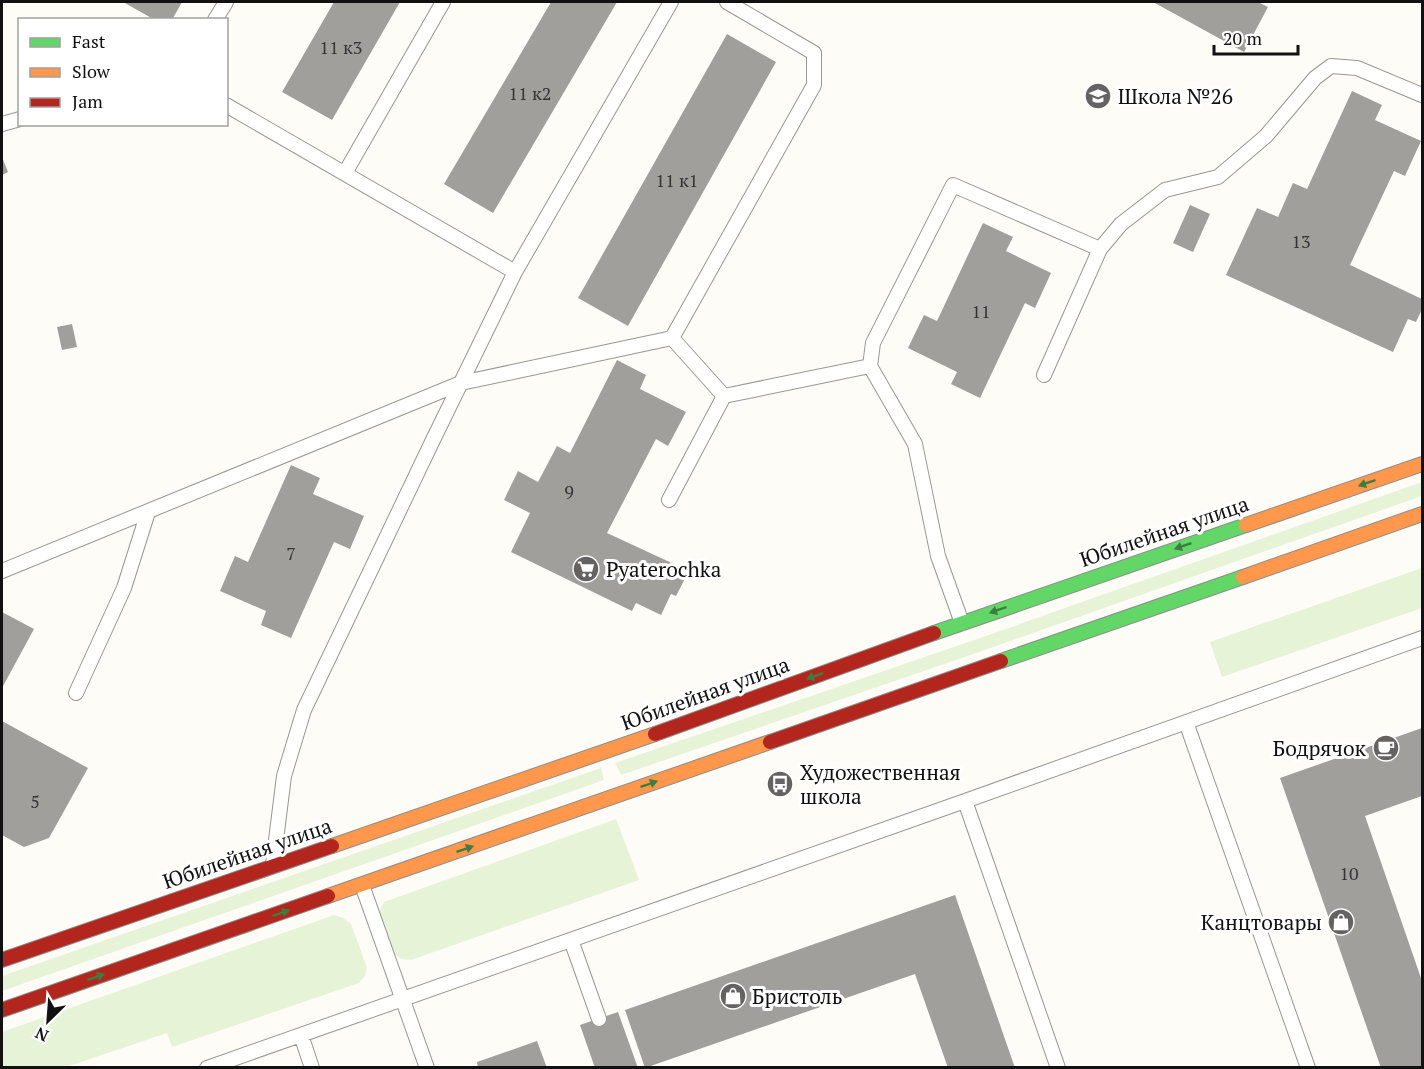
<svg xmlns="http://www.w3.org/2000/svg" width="1424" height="1069" font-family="'PT Serif',serif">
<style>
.green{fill:#e7f3d7}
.building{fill:#a19f9c}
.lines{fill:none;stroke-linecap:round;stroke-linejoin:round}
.lane-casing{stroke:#979795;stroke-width:16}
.fast-casing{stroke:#8e8d8b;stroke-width:16}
.slow-casing{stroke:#8e8d8b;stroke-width:16}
.jam-casing{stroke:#8e8d8b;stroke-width:16}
.lane{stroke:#fffffe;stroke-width:14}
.fast{stroke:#63d668;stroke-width:14}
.slow{stroke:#ff974d;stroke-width:14}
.jam{stroke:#b3261e;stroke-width:14}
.oneway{fill:#3e7d41}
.labels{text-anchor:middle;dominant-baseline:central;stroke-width:6;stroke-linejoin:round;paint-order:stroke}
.number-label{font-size:18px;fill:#353434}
.poi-label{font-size:21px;fill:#111;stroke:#fff;text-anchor:start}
.street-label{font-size:21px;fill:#111;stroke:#fff}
</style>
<rect width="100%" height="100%" fill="#fdfcf7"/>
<path class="green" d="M 1422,482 L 1422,496 L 985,650 L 621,775 L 615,763 L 983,637 Z
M 1422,568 L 1422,608 L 1222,677 L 1210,642 Z
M 601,768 L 604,780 L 2,991 L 2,976 Z
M 616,819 L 639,880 L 411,960 L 401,959 L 392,952 L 379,919 L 380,910 L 384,902 Z
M 334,915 L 343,918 L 351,924 L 367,968 L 365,976 L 359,983 L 172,1047 L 167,1033 L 66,1067 L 2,1067 L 2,1032 Z"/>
<path class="building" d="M 123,2 L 182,2 L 172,20 L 155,20 Z
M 334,2 L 400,2 L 332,120 L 282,92 Z
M 551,2 L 617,2 L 493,213 L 444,184 Z
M 1153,2 L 1258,2 L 1268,7 L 1244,52 Z
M 727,34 L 776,62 L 628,326 L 578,298 Z
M 1352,91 L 1382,105 L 1375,120 L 1421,141 L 1405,176 L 1394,171 L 1350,265 L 1422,299 L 1422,309 L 1416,322 L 1408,319 L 1393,352 L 1226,275 L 1257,208 L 1278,217 L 1293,183 L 1307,189 Z
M 2,157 L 8,172 L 2,175 Z
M 1190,205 L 1210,214 L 1193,252 L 1173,243 Z
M 983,223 L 1013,237 L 1006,251 L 1051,273 L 1035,308 L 1025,303 L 980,398 L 951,384 L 957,372 L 908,348 L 924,315 L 937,321 Z
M 72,324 L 77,347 L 62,350 L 57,327 Z
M 617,360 L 646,375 L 640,389 L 686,412 L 668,446 L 656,439 L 607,533 L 689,571 L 676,596 L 671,594 L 661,615 L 636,603 L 632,611 L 511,552 L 530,513 L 504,500 L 518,471 L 538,482 L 557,446 L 570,453 Z
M 291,465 L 320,478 L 313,494 L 364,516 L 350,549 L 334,542 L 291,638 L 261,625 L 266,611 L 220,591 L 235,556 L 248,562 Z
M 2,612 L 34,629 L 2,688 Z
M 2,721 L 88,768 L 49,838 L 24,847 L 2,835 Z
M 1422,728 L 1422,796 L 1365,816 L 1422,981 L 1422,1068 L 1381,1068 L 1280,778 Z
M 955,895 L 1015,1068 L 948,1068 L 915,974 L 645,1068 L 625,1010 Z
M 618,1012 L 638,1068 L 595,1068 L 580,1025 Z
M 537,1041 L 547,1068 L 478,1068 L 477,1062 Z"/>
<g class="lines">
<defs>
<path id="lane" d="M 215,20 L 226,2
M 226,105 L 515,272
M 2,124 L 20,119
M 345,173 L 443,2
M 1044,375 L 1100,249 L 1121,224 L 1165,190 L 1218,177 L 1266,136 L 1315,78 L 1331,66 L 1357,68 L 1422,95
M 724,396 L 870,366
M 669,500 L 724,396 L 672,338 L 814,85 L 814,53 L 727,2
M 2,571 L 461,383 L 672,338
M 962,623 L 938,556 L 915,444 L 870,366 L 873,343 L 953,185 L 1100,249
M 76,693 L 124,588 L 148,512
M 1186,722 L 1308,1068
M 965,801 L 1422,638
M 273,864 L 284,776 L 304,710 L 432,442 L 515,272 L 671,2
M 362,885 L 427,1068
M 571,940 L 599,1019
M 301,1035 L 312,1068
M 207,1068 L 965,801 L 1058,1068"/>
<path id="fast" d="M 934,633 L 1246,525
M 1001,661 L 1243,577"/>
<path id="slow" d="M 1246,525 L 1422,464
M 1243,577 L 1422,514
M 332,846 L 655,734
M 328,896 L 770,742"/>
<path id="jam" d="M 655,734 L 934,633
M 770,742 L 1001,661
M 2,960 L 332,846
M 2,1010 L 328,896"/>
</defs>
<use href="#lane" class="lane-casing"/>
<use href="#fast" class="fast-casing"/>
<use href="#slow" class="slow-casing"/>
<use href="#jam" class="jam-casing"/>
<use href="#lane" class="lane"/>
<use href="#fast" class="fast"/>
<use href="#slow" class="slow"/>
<use href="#jam" class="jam"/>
</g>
<defs><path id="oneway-solid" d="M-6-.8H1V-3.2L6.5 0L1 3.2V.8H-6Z" transform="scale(1.5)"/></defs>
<g class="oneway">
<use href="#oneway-solid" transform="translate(1367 483) rotate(161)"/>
<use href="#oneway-solid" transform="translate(1183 546) rotate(161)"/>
<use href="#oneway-solid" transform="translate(998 610) rotate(161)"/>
<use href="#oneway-solid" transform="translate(815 676) rotate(160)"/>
<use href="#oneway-solid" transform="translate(649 784) rotate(-19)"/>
<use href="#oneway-solid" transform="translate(465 849) rotate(-19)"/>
<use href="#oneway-solid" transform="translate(281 913) rotate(-19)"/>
<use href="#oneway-solid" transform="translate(96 977) rotate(-19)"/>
</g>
<defs>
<symbol id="school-disc" viewBox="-11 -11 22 22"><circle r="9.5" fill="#646362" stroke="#fff"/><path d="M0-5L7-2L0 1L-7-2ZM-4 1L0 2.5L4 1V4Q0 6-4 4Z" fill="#fff"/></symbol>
<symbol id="supermarket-disc" viewBox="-11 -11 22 22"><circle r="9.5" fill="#646362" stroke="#fff"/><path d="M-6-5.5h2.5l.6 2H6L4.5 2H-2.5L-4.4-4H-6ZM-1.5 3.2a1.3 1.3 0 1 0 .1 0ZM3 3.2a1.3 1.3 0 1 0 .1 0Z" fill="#fff"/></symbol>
<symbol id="cafe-disc" viewBox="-11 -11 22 22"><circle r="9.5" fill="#646362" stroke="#fff"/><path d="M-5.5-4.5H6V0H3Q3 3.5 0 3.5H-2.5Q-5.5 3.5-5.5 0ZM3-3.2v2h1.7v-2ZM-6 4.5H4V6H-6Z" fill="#fff"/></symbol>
<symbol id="bus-disc" viewBox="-11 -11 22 22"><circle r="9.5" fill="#646362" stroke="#fff"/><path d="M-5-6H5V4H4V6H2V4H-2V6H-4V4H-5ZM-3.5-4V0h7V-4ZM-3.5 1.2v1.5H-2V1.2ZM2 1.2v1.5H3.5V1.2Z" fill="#fff"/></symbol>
<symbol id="shop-disc" viewBox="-11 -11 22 22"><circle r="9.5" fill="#646362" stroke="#fff"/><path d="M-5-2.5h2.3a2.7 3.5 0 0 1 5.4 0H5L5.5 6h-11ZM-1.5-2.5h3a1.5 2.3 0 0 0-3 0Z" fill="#fff"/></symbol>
</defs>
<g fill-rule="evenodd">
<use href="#school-disc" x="1083" y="81" width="30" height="30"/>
<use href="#supermarket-disc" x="571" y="554" width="30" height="30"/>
<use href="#cafe-disc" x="1371" y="733" width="30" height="30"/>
<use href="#bus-disc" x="765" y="769" width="30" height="30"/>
<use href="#shop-disc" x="1326" y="907" width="30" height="30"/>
<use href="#shop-disc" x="718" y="981" width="30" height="30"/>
</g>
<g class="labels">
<g class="number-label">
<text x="341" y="47">11 к3</text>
<text x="530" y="93">11 к2</text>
<text x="677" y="180">11 к1</text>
<text x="1301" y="241">13</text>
<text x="981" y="311">11</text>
<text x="569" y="491">9</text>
<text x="291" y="553">7</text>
<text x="35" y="801">5</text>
<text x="1349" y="873">10</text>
</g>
<g class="poi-label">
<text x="1118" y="96">Школа №26</text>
<text x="606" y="569">Pyaterochka</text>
<text x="1366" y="748" text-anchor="end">Бодрячок</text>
<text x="800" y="772">Художественная<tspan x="800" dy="24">школа</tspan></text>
<text x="1322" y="922" text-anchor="end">Канцтовары</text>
<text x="752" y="996">Бристоль</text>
</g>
<g class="street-label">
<text transform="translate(1164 531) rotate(-19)">Юбилейная улица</text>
<text transform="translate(705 693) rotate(-20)">Юбилейная улица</text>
<text transform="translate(247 853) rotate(-19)">Юбилейная улица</text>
</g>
</g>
<rect width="1424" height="1069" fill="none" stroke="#111111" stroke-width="6"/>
<rect x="18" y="18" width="210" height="108" fill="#ffffff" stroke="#a0a0a0" stroke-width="1.5"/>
<rect x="30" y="38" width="30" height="9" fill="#63d668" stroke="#a0a0a0" stroke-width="1.5"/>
<text x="72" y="48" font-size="18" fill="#111111">Fast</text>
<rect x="30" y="68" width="30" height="9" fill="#ff974d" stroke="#a0a0a0" stroke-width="1.5"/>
<text x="72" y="78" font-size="18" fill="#111111">Slow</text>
<rect x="30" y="98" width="30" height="9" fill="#b3261e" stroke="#a0a0a0" stroke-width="1.5"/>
<text x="72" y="108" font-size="18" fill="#111111">Jam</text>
<g transform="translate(48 1021) rotate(205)" stroke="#ffffff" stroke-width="4.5" paint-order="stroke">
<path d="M0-4.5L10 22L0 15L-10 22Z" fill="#111111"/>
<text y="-9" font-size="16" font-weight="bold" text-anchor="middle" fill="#111111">N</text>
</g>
<path d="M1214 45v9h84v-9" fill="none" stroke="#111111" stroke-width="3"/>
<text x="1223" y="45" font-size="18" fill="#111111" stroke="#ffffff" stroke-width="4.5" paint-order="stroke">20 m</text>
</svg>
